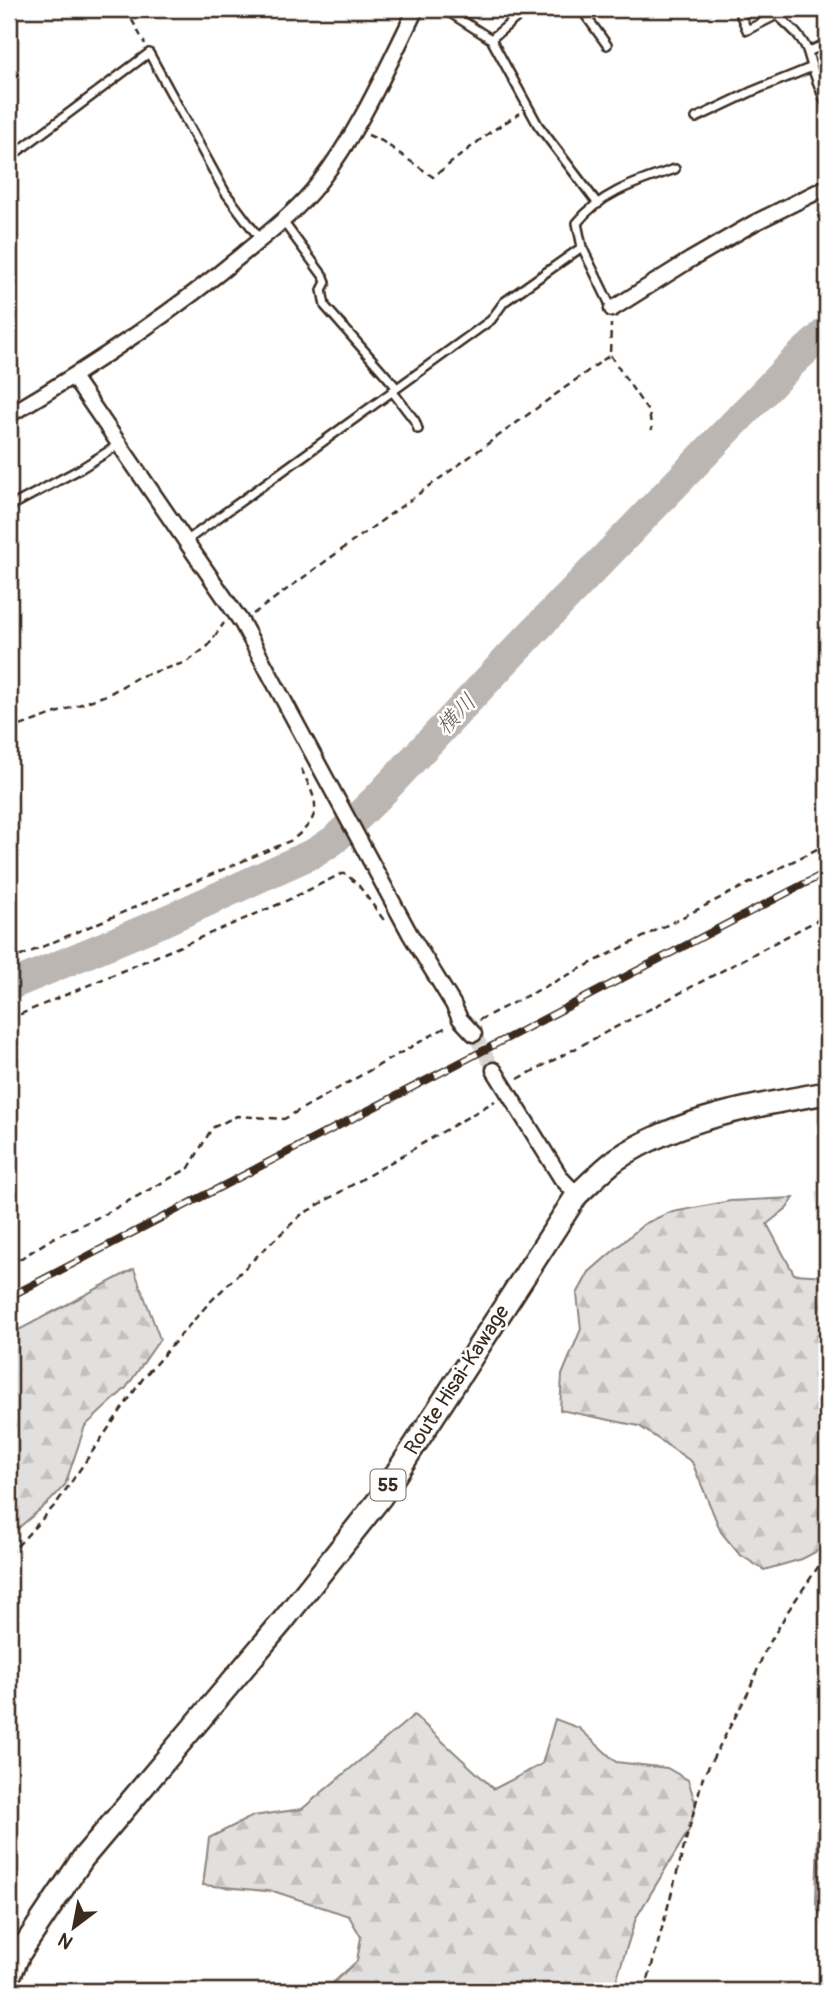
<svg xmlns="http://www.w3.org/2000/svg" width="836" height="2000" font-family="Pangolin,'Klee One',sans-serif">
<style>
.forest{fill:url(#forest-firs);stroke:#8e857e;stroke-width:2}
.lines{fill:none;stroke-linecap:round;stroke-linejoin:round}
.river{stroke:#bcb6b3;stroke-width:30}
.street-tunnel{stroke:#d8d4d2;stroke-width:14;stroke-dasharray:14 7;stroke-linecap:butt}
.lane-casing{stroke:#3b2a1e;stroke-width:12}
.street-casing{stroke:#3b2a1e;stroke-width:19}
.primary-casing{stroke:#3b2a1e;stroke-width:26}
.path{stroke:#3b2a1e;stroke-width:2.5;stroke-dasharray:7 5;stroke-linecap:butt}
.lane{stroke:#fff;stroke-width:7}
.street{stroke:#fff;stroke-width:14}
.primary{stroke:#fff;stroke-width:21}
.rail-casing{stroke:#3b2a1e;stroke-width:8}
.rail{stroke:#fff;stroke-width:5;stroke-dasharray:16;stroke-linecap:butt}
.labels{text-anchor:middle;dominant-baseline:central;stroke-width:5;stroke-linejoin:round;paint-order:stroke}
.shield{fill:#fff;stroke:#766a62;stroke-width:2}
.shield-label{font-size:19px;font-weight:bold;fill:#3b2a1e}
.street-label{font-size:21px;fill:#3b2a1e;stroke:#fff}
.water-label{font-size:23px;font-style:italic;fill:#685b52;stroke:#fff}
</style>
<defs>
<pattern id="forest-firs" width="22" height="20" patternUnits="userSpaceOnUse" patternTransform="scale(1.75)"><rect width="22" height="20" fill="#e2e0de"/><path d="M5 1l3.5 6h-7zM16 11l3.5 6h-7z" fill="#c3c0be"/></pattern>
</defs>
<rect width="100%" height="100%" fill="#fff"/>
<filter id="ink" filterUnits="userSpaceOnUse"><feTurbulence type="fractalNoise" baseFrequency=".0143" numOctaves="2"/><feDisplacementMap in="SourceGraphic" scale="14" xChannelSelector="R" yChannelSelector="G"/><feConvolveMatrix kernelMatrix="1 2 1 2 8 2 1 2 1" color-interpolation-filters="sRGB"/></filter>
<g filter="url(#ink)">
<path class="forest" d="M 794,1198 L 787,1208 L 767,1224 L 794,1274 L 827,1276 L 827,1546 L 802,1559 L 764,1570 L 739,1554 L 721,1532 L 692,1462 L 639,1426 L 560,1410 L 562,1375 L 581,1329 L 577,1294 L 589,1272 L 644,1224 L 668,1213 L 730,1201 Z
M 134,1269 L 160,1339 L 126,1388 L 85,1426 L 65,1485 L 50,1501 L 9,1536 L 9,1335 Z
M 414,1715 L 494,1789 L 542,1764 L 555,1719 L 579,1728 L 616,1762 L 667,1768 L 688,1780 L 696,1805 L 689,1830 L 636,1918 L 613,1991 L 324,1991 L 357,1961 L 361,1937 L 349,1916 L 276,1892 L 203,1885 L 209,1838 L 253,1816 L 302,1809 Z
M 827,1787 L 827,1919 L 821,1915 L 816,1904 L 818,1831 Z"/>
<g class="lines">
<path class="river" d="M 9,986 L 160,923 L 316,852 L 334,840 L 378,797 L 512,654 L 792,363 L 827,331"/>
<path class="street-tunnel" d="M 474,1034 L 494,1070"/>
<defs>
<path id="lane" d="M 444,9 L 491,39 L 538,125 L 598,204
M 581,9 L 607,45
M 738,9 L 747,30 L 777,15 C 788,25 804,38 808,53 C 813,71 819,88 827,105
M 491,39 L 527,9
M 808,52 L 827,43
M 696,118 L 753,91 L 810,68
M 9,158 L 149,53 L 225,192 L 260,239
M 282,220 L 324,277 L 326,282 L 322,290 L 325,306 L 397,388
M 612,309 L 582,247 L 577,223 C 601,192 640,181 675,169
M 392,391 L 415,421 L 418,429
M 9,507 L 80,469 L 120,444
M 186,541 L 491,320 L 504,302 L 582,247"/>
<path id="street" d="M 612,309 L 690,260 L 754,223 L 827,187
M 73,377 L 242,623 L 410,934 L 453,1004 L 460,1019 L 474,1034
M 9,415 C 92,366 170,315 244,253 C 268,233 299,209 318,184 C 359,132 387,68 416,9
M 494,1070 L 561,1178 L 577,1195"/>
<path id="primary" d="M 9,1977 L 19,1954 L 83,1858 L 282,1622 L 381,1497 L 577,1195 C 590,1183 603,1169 617,1159 C 678,1118 756,1105 827,1093"/>
</defs>
<use href="#lane" class="lane-casing"/>
<use href="#street" class="street-casing"/>
<use href="#primary" class="primary-casing"/>
<path class="path" d="M 126,9 L 145,44
M 368,135 L 382,141 L 433,177 L 489,133 L 520,113
M 610,355 L 649,413 L 652,430
M 253,614 L 610,355 L 611,324
M 9,730 L 109,694 L 138,677 L 187,662 L 208,646 L 224,623
M 9,961 L 292,840 C 327,813 316,801 300,766
M 9,1019 L 284,902 L 341,874 L 346,874 L 359,886 L 386,923
M 479,1020 L 827,844
M 518,1079 L 827,915
M 9,1266 L 53,1238 L 101,1216 L 189,1168 L 212,1128 L 237,1116 L 284,1119 L 448,1026
M 9,1555 L 56,1504 L 144,1377 L 208,1304 L 255,1258 L 301,1215 L 495,1101
M 645,1991 L 703,1777 L 749,1691 L 764,1653 L 788,1611 L 827,1554"/>
<use href="#lane" class="lane"/>
<use href="#street" class="street"/>
<use href="#primary" class="primary"/>
<defs>
<path id="rail" d="M 9,1297 L 827,872"/>
</defs>
<use href="#rail" class="rail-casing"/>
<use href="#rail" class="rail"/>
</g>
</g>
<g class="labels">
<rect class="shield" x="370.5" y="1469.5" width="35" height="31" rx="5"/>
<g class="shield-label">
<text x="388" y="1485">55</text>
</g>
<g class="street-label">
<text transform="translate(457 1380) rotate(-57)">Route Hisai-Kawage</text>
</g>
<g class="water-label">
<text transform="translate(456 714) rotate(-46)">横川</text>
</g>
</g>
<rect width="836" height="2000" fill="none" stroke="#fff" stroke-width="35"/>
<rect x="18" y="18" width="801" height="1965" fill="none" stroke="#3b2a1e" stroke-width="2.5" filter="url(#ink)"/>
<g transform="translate(74 1927) rotate(212)" stroke="#ffffff" stroke-width="5" paint-order="stroke">
<path d="M0-5L12 26L0 18L-12 26Z" fill="#3b2a1e"/>
<text y="-10" font-size="19" font-weight="bold" text-anchor="middle" fill="#3b2a1e">N</text>
</g>
</svg>
